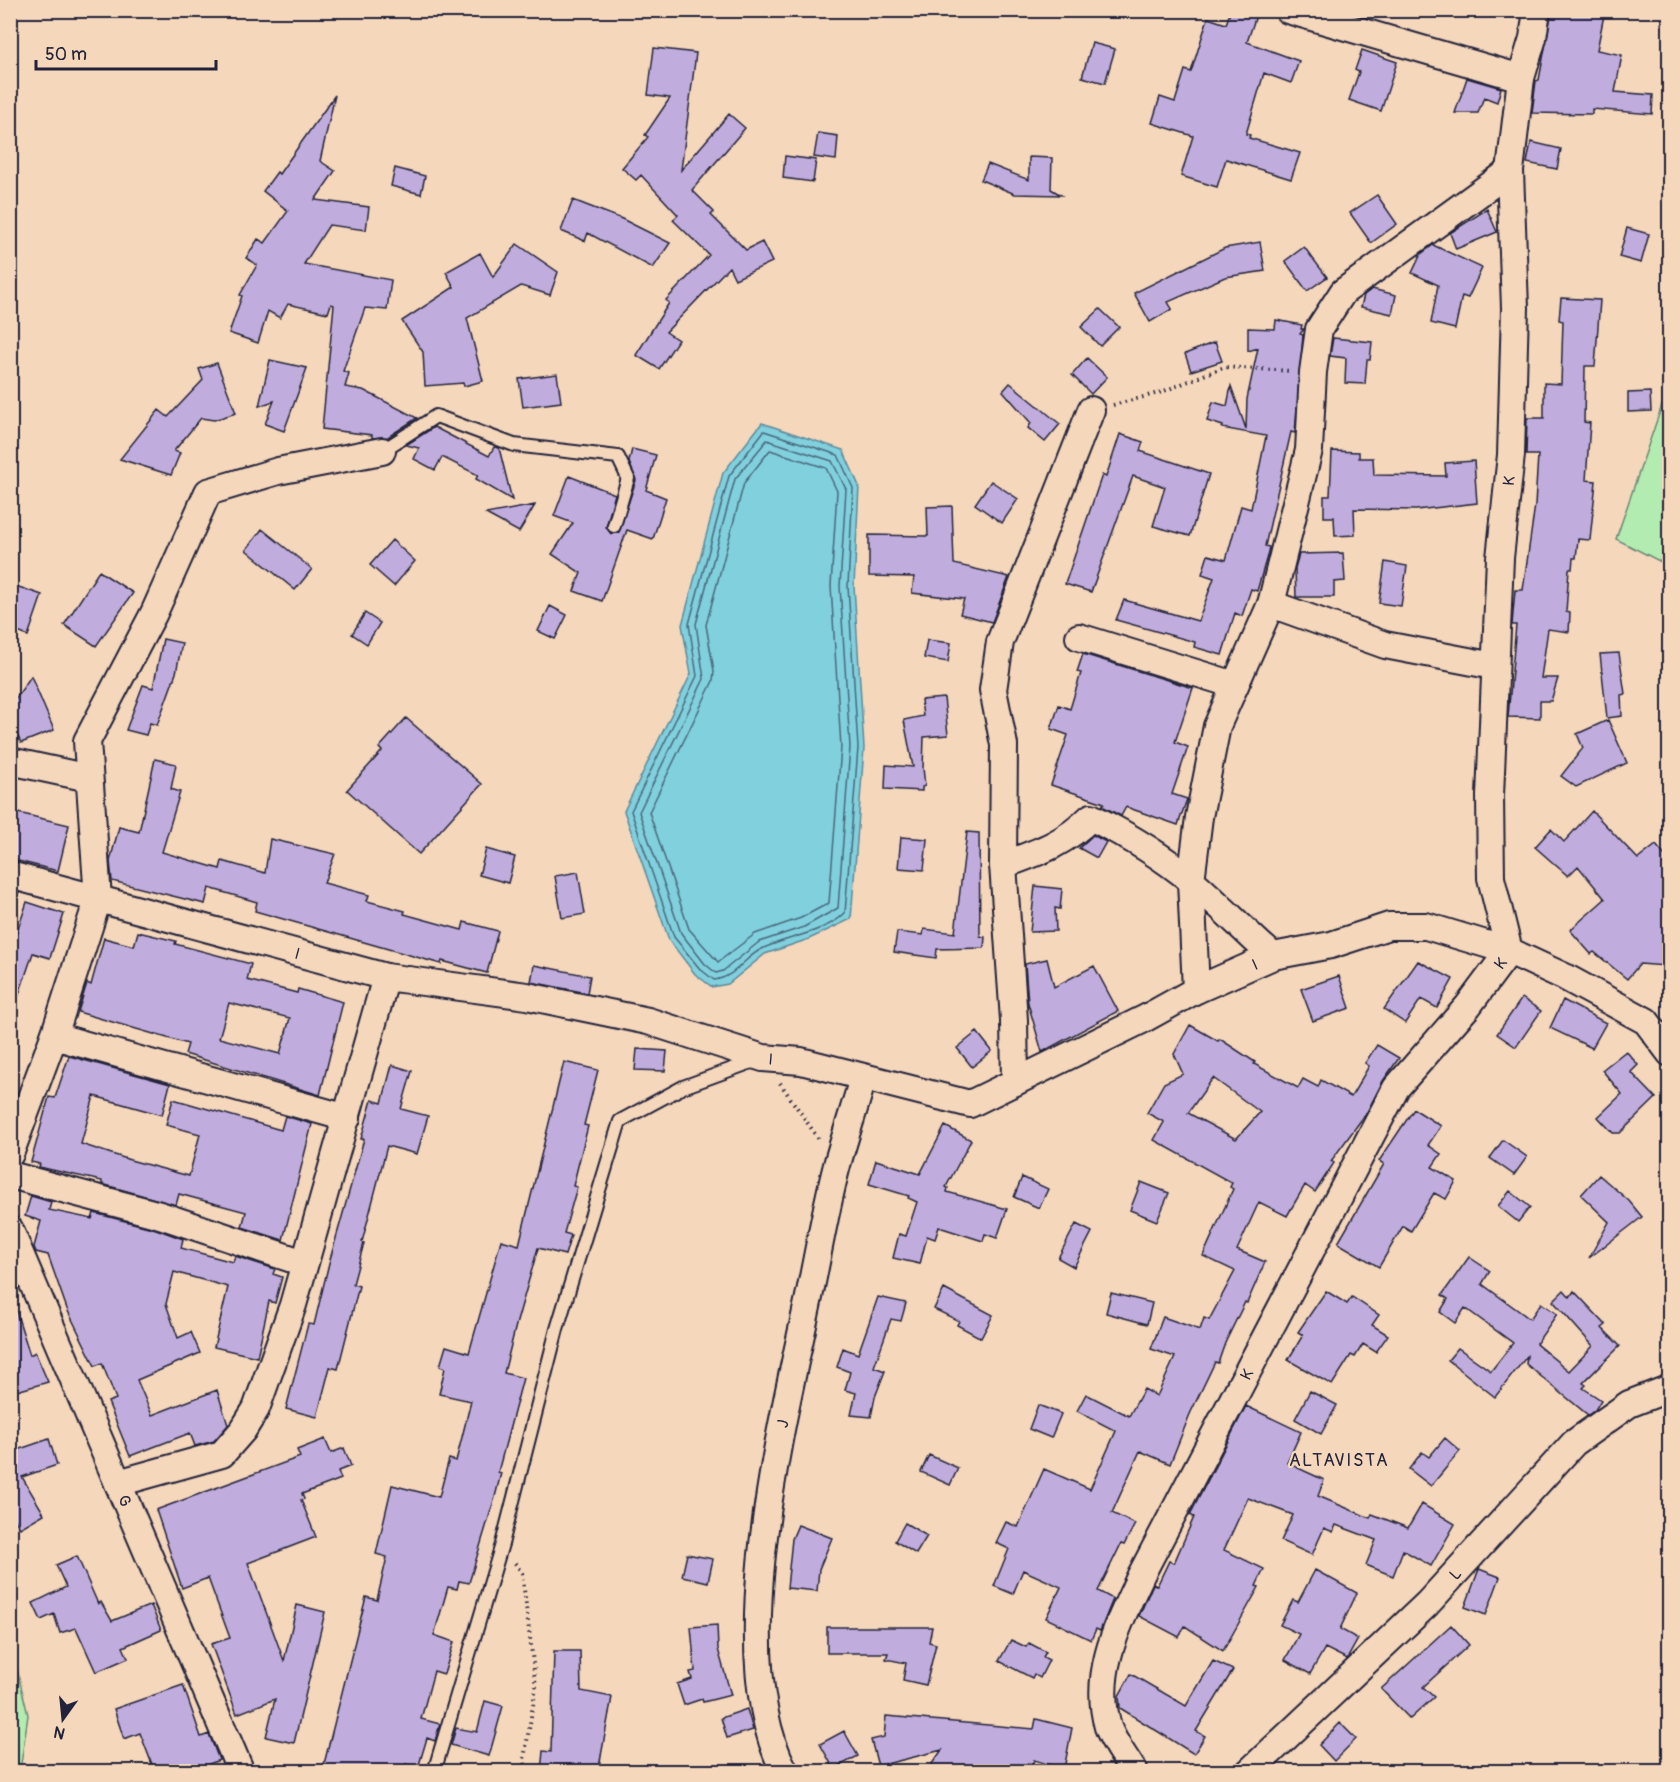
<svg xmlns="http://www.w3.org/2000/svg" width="1680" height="1782" viewBox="0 0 1680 1782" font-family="Pangolin,sans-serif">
	<rect width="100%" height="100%" fill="#f5d7bb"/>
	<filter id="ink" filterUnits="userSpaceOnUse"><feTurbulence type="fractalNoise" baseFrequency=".0167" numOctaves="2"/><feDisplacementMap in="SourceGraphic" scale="12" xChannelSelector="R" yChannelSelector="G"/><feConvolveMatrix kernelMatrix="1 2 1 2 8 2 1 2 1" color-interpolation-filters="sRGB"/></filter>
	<g filter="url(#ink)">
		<path fill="#b3ecb0" stroke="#6a8776" stroke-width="1.5" d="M1669,385V566L1616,539Z
			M11,1645L28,1715L20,1771H11Z"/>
		<path fill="#81d0dd" stroke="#5b8a9c" stroke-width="1.5" d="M762,423L843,450L859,486L854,586L864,748L851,919L809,939L765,954L728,984L712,987L695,974L669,940L624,811L691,674L682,625L723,473Z"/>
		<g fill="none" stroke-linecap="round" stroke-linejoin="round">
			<path stroke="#48687c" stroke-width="1.5" d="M764,431L838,455L853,488L848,586L858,748L845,913C827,932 787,937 764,948C744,956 736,978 714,980L700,969L674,937L631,811L697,676L689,624L729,476Z
				M767,440L832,461L846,489L840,586L850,747L838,908L804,927L759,942L723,971L716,973L705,964L681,933L639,812L704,679L696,624L735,479Z
				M770,450L826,468L837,491L831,586L841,747L829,903L801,918L755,934L718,962L689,929L649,812L713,681L714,671L706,625L744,483Z"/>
		</g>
		<path fill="#c1addd" stroke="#22223b" stroke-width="1.5" fill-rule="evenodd" d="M1231,10H1258L1247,42L1299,61L1291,83L1264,73L1246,134L1250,135L1249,138L1300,153L1291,179L1226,159L1217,187L1181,176L1193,136L1152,123L1160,97L1175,102L1185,70L1191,72L1208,18L1226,24Z
			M1552,10H1605L1597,50L1622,55L1615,92L1653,95L1652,114L1592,109V114L1532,113L1536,81L1539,80Z
			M1092,43L1115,49L1105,83L1082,77Z
			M654,48L696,53L681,170L729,114L745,128L692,190L714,212L711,215L746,250L762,242L772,262L735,279L729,267L666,332L678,340L659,369L636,355L669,303L666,300L709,255L673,220L678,215L641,175L636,180L622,168L648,137L645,135L670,98L648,95Z
			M1362,50L1397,62L1381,111L1349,100L1359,72L1355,70Z
			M1467,78L1501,88L1497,102L1484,97L1478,113H1455Z
			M335,95L320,161L335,171L315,200L369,207L366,230L329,225L304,264L391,280L387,310L365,308L343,371L349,373L345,387L363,390L417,418L388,437L372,438V435L322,429L334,305L331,304L328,313L288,304L280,318L268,311L258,343L229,333L242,296L240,295L257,265L246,258L258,239L265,243L288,211L263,191L277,172L279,174Z
			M818,133L838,136L836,160L814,157Z
			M1531,142L1561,149L1557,169L1527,163Z
			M785,156L816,160L813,182L783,178Z
			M1029,157L1052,158L1051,189L1061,195L1015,194L981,180L988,164L1029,180Z
			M395,168L425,176L421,194L391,186Z
			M1377,195L1397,224L1371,243L1350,213Z
			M573,200L622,219L670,243L653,268L588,233L585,241L561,231Z
			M1487,209L1497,232L1456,249L1450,233Z
			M1627,228L1649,234L1641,263L1619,257Z
			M1260,242L1265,271L1225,277L1168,302L1172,309L1150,322L1134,293L1225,248Z
			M517,244L558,272L550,295L521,286L467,318L483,381L464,386L463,383L425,386L423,352L402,321L454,287L446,272L480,253L493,277Z
			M1433,245L1482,268L1468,298L1462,296L1455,329L1431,323L1438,285L1412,273L1421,254Z
			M1304,247L1327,277L1307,291L1285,261Z
			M1372,289L1396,295L1392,314L1361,307L1364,295Z
			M1561,298L1600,300L1595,366H1585L1584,422L1590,423L1586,480L1596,481L1590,540L1578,539L1576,558H1573L1572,569H1569L1566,612L1570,613L1569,632L1548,629L1541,678H1558L1551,701H1540V718L1508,717L1516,625H1512L1515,590H1523L1535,505L1538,455H1526L1527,418H1544V383L1561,384L1563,321L1559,320Z
			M1100,309L1119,327L1100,346L1081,327Z
			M1276,320L1302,325L1301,329H1304L1300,334L1303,335L1295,433L1291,432L1265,546L1269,547L1267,556L1257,591L1251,589L1242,616L1235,613L1222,655L1194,647L1195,642L1116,620L1124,600L1198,621L1214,578L1202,574L1208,555L1226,560L1241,506L1251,509L1266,436L1222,428L1223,426L1207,421L1213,402L1227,406L1231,386L1246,429L1247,399L1258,348L1248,351V328L1275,329Z
			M1333,338L1372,342L1370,360H1367L1365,384L1345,383L1346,358L1330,356Z
			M1215,342L1222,361L1191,371L1185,354Z
			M1087,358L1107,377L1091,394L1072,375Z
			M270,360L307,368L284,431L265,424L274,401L259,406Z
			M217,363L236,413L214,420L201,418L174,451L180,453L171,475L120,459L159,410L168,417L203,380L199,369Z
			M557,374L561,402L523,407L519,379Z
			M1010,383L1060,424L1045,442L1028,428L1031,423L1003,391Z
			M1650,392L1651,411L1628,412V393Z
			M434,427L489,456L494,447L499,448L512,500L476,479L478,475L442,457L435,470L414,459L419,448L406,445Z
			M1120,434L1143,442L1140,451L1209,474L1190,536L1153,526L1165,487L1133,476L1091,592L1065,584L1102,475L1106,477Z
			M632,449L656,455L646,490L666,498L653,539L627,530L602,601L574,591L581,573L552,554L573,523L554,516L569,476L615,494L606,527L611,534L619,532L636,480L629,462Z
			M1332,451L1359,452V458H1373L1374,475L1446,476L1445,463L1474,461L1477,503L1416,510L1354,509L1355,535L1335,536L1334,517H1324V496H1330Z
			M991,481L1018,499L1002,523L975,504Z
			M535,505L519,532L486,514Z
			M952,506L954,564L1009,577L992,622L960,614L964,599L912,593L914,577L869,576V535L928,536L927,507Z
			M262,529L312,569L295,590L246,550Z
			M392,540L415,561L394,586L370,565Z
			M1343,553L1345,581L1334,582V597H1296L1295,568L1299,554Z
			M1385,562L1407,566L1401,606L1379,603Z
			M99,571L133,593L96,646L64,625Z
			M10,584L42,595L28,636L10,629Z
			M550,606L567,615L555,639L538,631Z
			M365,613L380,623L367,644L352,634Z
			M163,639L182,643L176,673L157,725L150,723L146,735L126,730L143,685L153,688Z
			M927,640L951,643L948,662L924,658Z
			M1619,653L1625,694L1621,695L1622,716L1607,718L1600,654Z
			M1083,654L1193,688L1175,742L1188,747L1172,794L1187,799L1178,825L1126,807L1121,816L1102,806L1104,803L1051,785L1068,735L1051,729L1059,705L1070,709L1081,673L1077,672Z
			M31,676L54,730L21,743L10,719V707Z
			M944,698L948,735L924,737L923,768L925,786L922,787V791L885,789L886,765L913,767L904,720L923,716L921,700Z
			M406,718L482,784L419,854L347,790L382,751L379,748Z
			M1608,720L1627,763L1576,787L1561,776L1583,748L1577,734Z
			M155,759L176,764L171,789L180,792L162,852L220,869L222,861L265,873L270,839L335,854L324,883L369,895L367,901L405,911L404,914L462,930L464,922L498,931L487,973L442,961L441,964L255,911L257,902L209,888L205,904L112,881L110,861L119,827L139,832Z
			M10,811L69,825L58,871L10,859Z
			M1592,811L1638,859L1656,845L1670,862V923L1666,966L1640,964L1627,979L1594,952L1591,954L1570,930L1605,899L1578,866L1568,876L1535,847L1551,829L1564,842Z
			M967,832L979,833L980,936L985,937L984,948L937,949L936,958L894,952L897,932L923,935L924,929L955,933Z
			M1093,835L1106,842L1097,858L1079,848Z
			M901,837L927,839L924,870L898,868Z
			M486,849L515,857L508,883L479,875Z
			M578,872L585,914L562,918L555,876Z
			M1035,886L1062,889L1060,909L1055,908L1056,931L1030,932Z
			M27,902L64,914L50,958L33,953L14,1009H10V953Z
			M138,932L176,941L175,944L251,964L247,980L297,993L298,989L343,1002L320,1095L185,1054L188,1044L78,1012L87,983L91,985L104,938L134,946ZM229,1003L290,1018L280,1054L219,1038Z
			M1047,959L1054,987L1094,966L1118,1011L1042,1052L1028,1003L1025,964Z
			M1418,961L1453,979L1437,1008L1421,999L1405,1023L1384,1009Z
			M534,965L590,976L587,993L531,982Z
			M1339,976L1350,1008L1313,1021L1301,989Z
			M1522,998L1541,1011L1516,1047L1497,1034Z
			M1563,1000L1606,1023L1592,1048L1550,1028Z
			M1190,1025L1218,1041L1220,1039L1255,1062L1254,1064L1298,1088L1303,1079L1318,1087L1321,1080L1351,1097L1369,1066L1365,1063L1377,1045L1399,1058L1383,1081L1367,1112L1331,1161L1334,1163L1315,1192L1305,1185L1287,1216L1259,1202L1237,1250L1265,1262L1247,1303L1245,1302L1225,1343L1218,1363L1215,1362L1190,1414L1170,1464L1140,1451L1112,1513L1135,1524L1124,1545L1121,1544L1098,1591L1113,1599L1100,1631L1096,1629L1091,1640L1046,1618L1061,1587L1023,1570L1013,1594L994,1586L1009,1549L996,1543L1006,1522L1018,1527L1044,1469L1090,1489L1116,1431L1077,1411L1086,1394L1129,1416L1144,1389L1157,1396L1175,1357L1151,1349L1163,1317L1200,1330L1204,1318L1209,1320L1235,1271L1203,1256L1233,1189L1230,1187L1232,1183L1154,1140L1164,1122L1147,1113L1164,1083L1183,1074L1174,1054ZM1213,1078L1260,1112L1236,1139L1188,1113Z
			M977,1032L992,1051L972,1067L957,1048Z
			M637,1049L667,1051L665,1071L635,1070Z
			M1626,1051L1638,1065L1631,1072L1656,1098L1620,1133H1613L1598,1117L1622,1094L1602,1070Z
			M69,1056L170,1084L162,1115L94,1096L81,1144L130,1160L189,1176L200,1134L166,1125L173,1099L281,1130L285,1116L312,1124L283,1240L242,1227L246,1212L179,1194L176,1205L102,1184V1181L39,1167L40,1164L31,1162L49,1097L55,1098Z
			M564,1062L598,1070L584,1125L588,1126L573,1186L577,1187L564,1233L571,1235L565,1255L538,1248L516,1325L504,1373L523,1378L498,1472L501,1473L495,1497L469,1583L459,1581L457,1589L448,1587L434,1635L454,1642L444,1674L434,1671L421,1719L440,1724L435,1741L427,1738L418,1768L406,1764L404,1772H322L366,1597L377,1600L387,1557L376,1554L392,1485L439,1497L449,1459L456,1461L471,1401L439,1394L445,1368L440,1366L446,1346L469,1353L501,1240L519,1245Z
			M392,1065L412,1071L401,1109L428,1116L417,1154L387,1146L362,1242L364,1243L353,1284L359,1286L338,1369L330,1367L317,1417L286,1409L308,1324L314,1325L329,1263L364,1139H361L372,1100L382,1103Z
			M1414,1109L1441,1126L1428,1145L1441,1154L1432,1167L1456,1181L1446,1199L1434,1193L1411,1231L1403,1226L1379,1267L1338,1243L1384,1164L1379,1161Z
			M945,1126L971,1140L946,1187L948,1188L947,1192L1007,1209L997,1238L985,1234L983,1241L939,1227L935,1239L927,1236L920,1264L893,1258L899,1234L906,1236L917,1202L908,1198L909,1196L869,1184L876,1160L920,1174Z
			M1503,1140L1527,1157L1514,1175L1490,1158Z
			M1599,1175L1629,1201L1642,1217L1589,1258L1609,1222L1581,1195Z
			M1022,1177L1048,1189L1039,1208L1014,1197Z
			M1141,1182L1169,1193L1157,1221L1130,1210Z
			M1510,1191L1530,1207L1518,1222L1498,1206Z
			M31,1196L51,1202L49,1210L92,1219L94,1213L156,1229L183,1239L181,1248L233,1262L235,1256L275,1269L273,1274L282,1277L275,1303L269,1301L257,1357L214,1347L228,1287L174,1272L166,1304L178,1338L191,1332L200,1353L137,1380L152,1415L217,1390L228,1425L214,1441L195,1446L190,1433L130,1456L108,1402L116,1399L102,1363L95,1366L67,1309L48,1255L36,1252L34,1247L41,1221L25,1216Z
			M1076,1224L1092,1232L1074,1267L1058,1258Z
			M1469,1257L1490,1271L1482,1284L1530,1319L1541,1303L1557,1314L1536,1344L1569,1371L1593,1346L1553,1301L1564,1290L1570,1297L1574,1291L1606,1325L1602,1328L1620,1346L1583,1383L1586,1385L1583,1388L1601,1400L1595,1410L1588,1415L1526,1364L1527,1356L1495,1397L1448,1360L1458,1348L1491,1371L1513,1343L1465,1308L1455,1323L1440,1312L1448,1299L1442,1295Z
			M944,1289L993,1315L981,1338L957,1325L959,1321L934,1309Z
			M1326,1291L1347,1304L1352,1297L1379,1315L1372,1325L1388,1335L1376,1352L1363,1344L1355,1357L1351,1355L1332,1385L1288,1360L1303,1335L1298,1332Z
			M1111,1293L1152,1303L1147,1324L1106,1313Z
			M878,1297L906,1303L901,1321L891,1319L874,1367L885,1371L875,1397L871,1417L851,1415L856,1393L845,1390L850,1372L837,1367L843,1348L858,1354Z
			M10,1308H15L30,1355L35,1352L48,1382L10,1393Z
			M1310,1391L1337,1405L1321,1434L1295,1419Z
			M1038,1405L1061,1414L1051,1438L1029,1429Z
			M1246,1406L1301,1432L1287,1463L1324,1480L1318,1496L1370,1518L1372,1514L1408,1528L1422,1504L1455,1524L1431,1566L1403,1550L1393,1576L1366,1565L1376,1540L1336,1525L1333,1532L1324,1528L1312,1555L1281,1541L1293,1515L1248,1498L1224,1550L1264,1569L1256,1586L1259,1587L1223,1651L1185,1626L1179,1637L1139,1616L1153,1584L1157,1586L1169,1561L1174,1563L1194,1517L1190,1515Z
			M1445,1438L1460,1451L1431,1486L1409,1469L1422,1452L1429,1457Z
			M49,1439L57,1465L22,1477L44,1514L20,1528L10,1512V1458L19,1456L17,1450Z
			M325,1439L331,1453L344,1448L351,1466L338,1471L341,1479L302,1494L304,1499L301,1500L316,1537L248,1563L284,1661L297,1605L325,1612L294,1743L266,1737L275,1699L237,1714L211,1644L230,1638L208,1578L182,1588L156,1510L300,1457L297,1450Z
			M929,1455L958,1468L950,1485L921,1472Z
			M905,1523L927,1536L916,1554L895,1541Z
			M798,1525L832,1538L819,1569L817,1591L787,1588L792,1539Z
			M687,1554L713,1559L708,1582L682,1576Z
			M77,1556L98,1604L101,1602L112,1621L151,1605L161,1630L123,1647L128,1658L96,1672L76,1628L60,1633L54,1614L41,1620L33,1603L66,1587L56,1565Z
			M1479,1569L1500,1577L1486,1615L1465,1607Z
			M1315,1570L1357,1593L1340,1629L1358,1639L1347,1659L1325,1648L1310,1674L1285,1660L1299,1634L1280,1625L1293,1600L1298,1602Z
			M717,1625L718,1649L731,1695L703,1702L702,1699L684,1705L677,1684L692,1679L690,1672L695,1671L691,1627Z
			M1451,1625L1469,1645L1423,1687L1434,1697L1410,1719L1381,1689Z
			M827,1627H932L929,1642L936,1644L926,1685L903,1680L906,1663L886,1659L888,1653H827Z
			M1011,1640L1026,1647L1029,1643L1046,1652L1043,1657L1049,1660L1040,1678L1034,1674L1032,1678L999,1661Z
			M554,1651H580L581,1691L612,1697L598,1772H541L543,1751L551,1752Z
			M1213,1661L1233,1670L1196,1731L1205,1736L1194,1754L1120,1708L1119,1696L1131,1674L1186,1706Z
			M183,1685L201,1737L209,1734L219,1760L190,1772H155L140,1733L124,1739L114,1709Z
			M485,1701L503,1706L489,1756L451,1745L456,1728L477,1732Z
			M747,1709L753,1730L727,1738L721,1718Z
			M886,1716L1034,1729L1036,1719L1072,1728L1064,1769L1034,1760L1030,1772H926L942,1750L878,1766L871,1740L884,1737Z
			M1340,1723L1356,1739L1334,1761L1319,1745Z
			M844,1731L858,1756L834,1769L820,1744Z"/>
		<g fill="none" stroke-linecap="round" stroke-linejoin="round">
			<defs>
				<path id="lane" d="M382,451L436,416L514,445L618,457L628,478L614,526
					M434,1772L502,1544L557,1329L620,1121L683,1087L757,1060"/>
				<g id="street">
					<path d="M1288,10L1521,78"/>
					<path d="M1271,604L1385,645L1494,666"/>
					<path d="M1079,637L1235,685"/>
					<path d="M10,761L89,778"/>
					<path d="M1003,865C1039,852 1064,844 1091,817C1125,834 1162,856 1192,881C1220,905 1245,932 1273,956"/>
					<path id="s1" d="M10,875L386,977L527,996L648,1021L763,1058L801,1061L970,1104L1144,1019L1196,990L1273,956L1331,945L1389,926H1426L1509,951L1565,977L1646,1021L1670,1053"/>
					<path d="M1196,990L1191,881L1199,817L1217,726L1271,604L1309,450L1313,372L1319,329L1343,292L1510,171"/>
					<path d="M54,1036L347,1118"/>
					<path d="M1015,1082L1014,1020L1003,865L1004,745L993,690L1000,642L1091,410"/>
					<path d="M10,1154L54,1036L98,899L87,741L154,613L208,492L278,471L382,451"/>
					<path d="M10,1175L160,1215L304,1263"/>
					<path id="s2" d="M10,1230L241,1772"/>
					<path d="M118,1483L222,1454L243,1430L256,1409L293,1305L386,977"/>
					<path id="s3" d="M785,1772C725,1660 779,1436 805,1316C816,1266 824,1215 837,1165C845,1136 855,1107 863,1078"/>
					<path id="s4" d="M1134,1772C1126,1758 1113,1742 1108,1727C1092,1672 1119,1623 1141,1575L1396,1088L1468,1006L1509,951L1491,878L1490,796L1500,558L1511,455L1515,308L1510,171L1521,78L1533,38L1537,10"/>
					<path id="s5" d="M1249,1772L1427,1604L1574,1443L1629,1404L1670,1388"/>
				</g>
			</defs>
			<use href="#lane" stroke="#22223b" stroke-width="16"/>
			<use href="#street" stroke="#22223b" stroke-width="30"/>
			<path stroke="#22223b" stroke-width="4" stroke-dasharray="1.5 4.5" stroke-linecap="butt" d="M1113,405L1159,393L1224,367L1291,371
				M780,1083L820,1141
				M515,1563L522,1573L536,1687L524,1759L526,1772"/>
			<use href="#lane" stroke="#f5d7bb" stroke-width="12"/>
			<use href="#street" stroke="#f5d7bb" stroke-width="26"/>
		</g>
	</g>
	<g text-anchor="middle" stroke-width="4.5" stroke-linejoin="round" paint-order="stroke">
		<g font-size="16" fill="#22223b" stroke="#f5d7bb">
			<text dy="6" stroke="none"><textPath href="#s4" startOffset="1412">K</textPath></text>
			<text dy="6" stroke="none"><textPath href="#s1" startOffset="298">I</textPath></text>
			<text dy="6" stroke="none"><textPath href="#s4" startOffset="924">K</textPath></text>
			<text dy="6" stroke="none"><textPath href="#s1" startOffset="1306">I</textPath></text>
			<text dy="6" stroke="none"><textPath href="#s1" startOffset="784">I</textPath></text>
			<text dy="6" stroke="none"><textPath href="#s4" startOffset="438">K</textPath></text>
			<text dy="6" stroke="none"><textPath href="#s3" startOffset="354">J</textPath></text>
			<text dy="6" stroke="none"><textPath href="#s2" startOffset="294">G</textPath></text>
			<text dy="6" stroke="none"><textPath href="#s5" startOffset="286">L</textPath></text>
		</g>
		<g font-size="18" letter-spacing="1.5" fill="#22223b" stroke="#f5d7bb">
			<text x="1339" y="1466">ALTAVISTA</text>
		</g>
	</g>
	<rect width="1680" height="1782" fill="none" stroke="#f5d7bb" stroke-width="36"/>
	<rect x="18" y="18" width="1644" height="1746" fill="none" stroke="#22223b" stroke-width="2" filter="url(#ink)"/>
	<g transform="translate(63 1719) rotate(195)" stroke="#f5d7bb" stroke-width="4.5" paint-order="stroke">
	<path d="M0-4.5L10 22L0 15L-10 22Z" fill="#22223b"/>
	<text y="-9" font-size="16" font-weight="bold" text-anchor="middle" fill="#22223b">N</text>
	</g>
	<path d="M36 60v9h180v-9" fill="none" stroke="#22223b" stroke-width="3"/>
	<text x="45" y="60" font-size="18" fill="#22223b" stroke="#f5d7bb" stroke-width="4.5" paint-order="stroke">50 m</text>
</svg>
